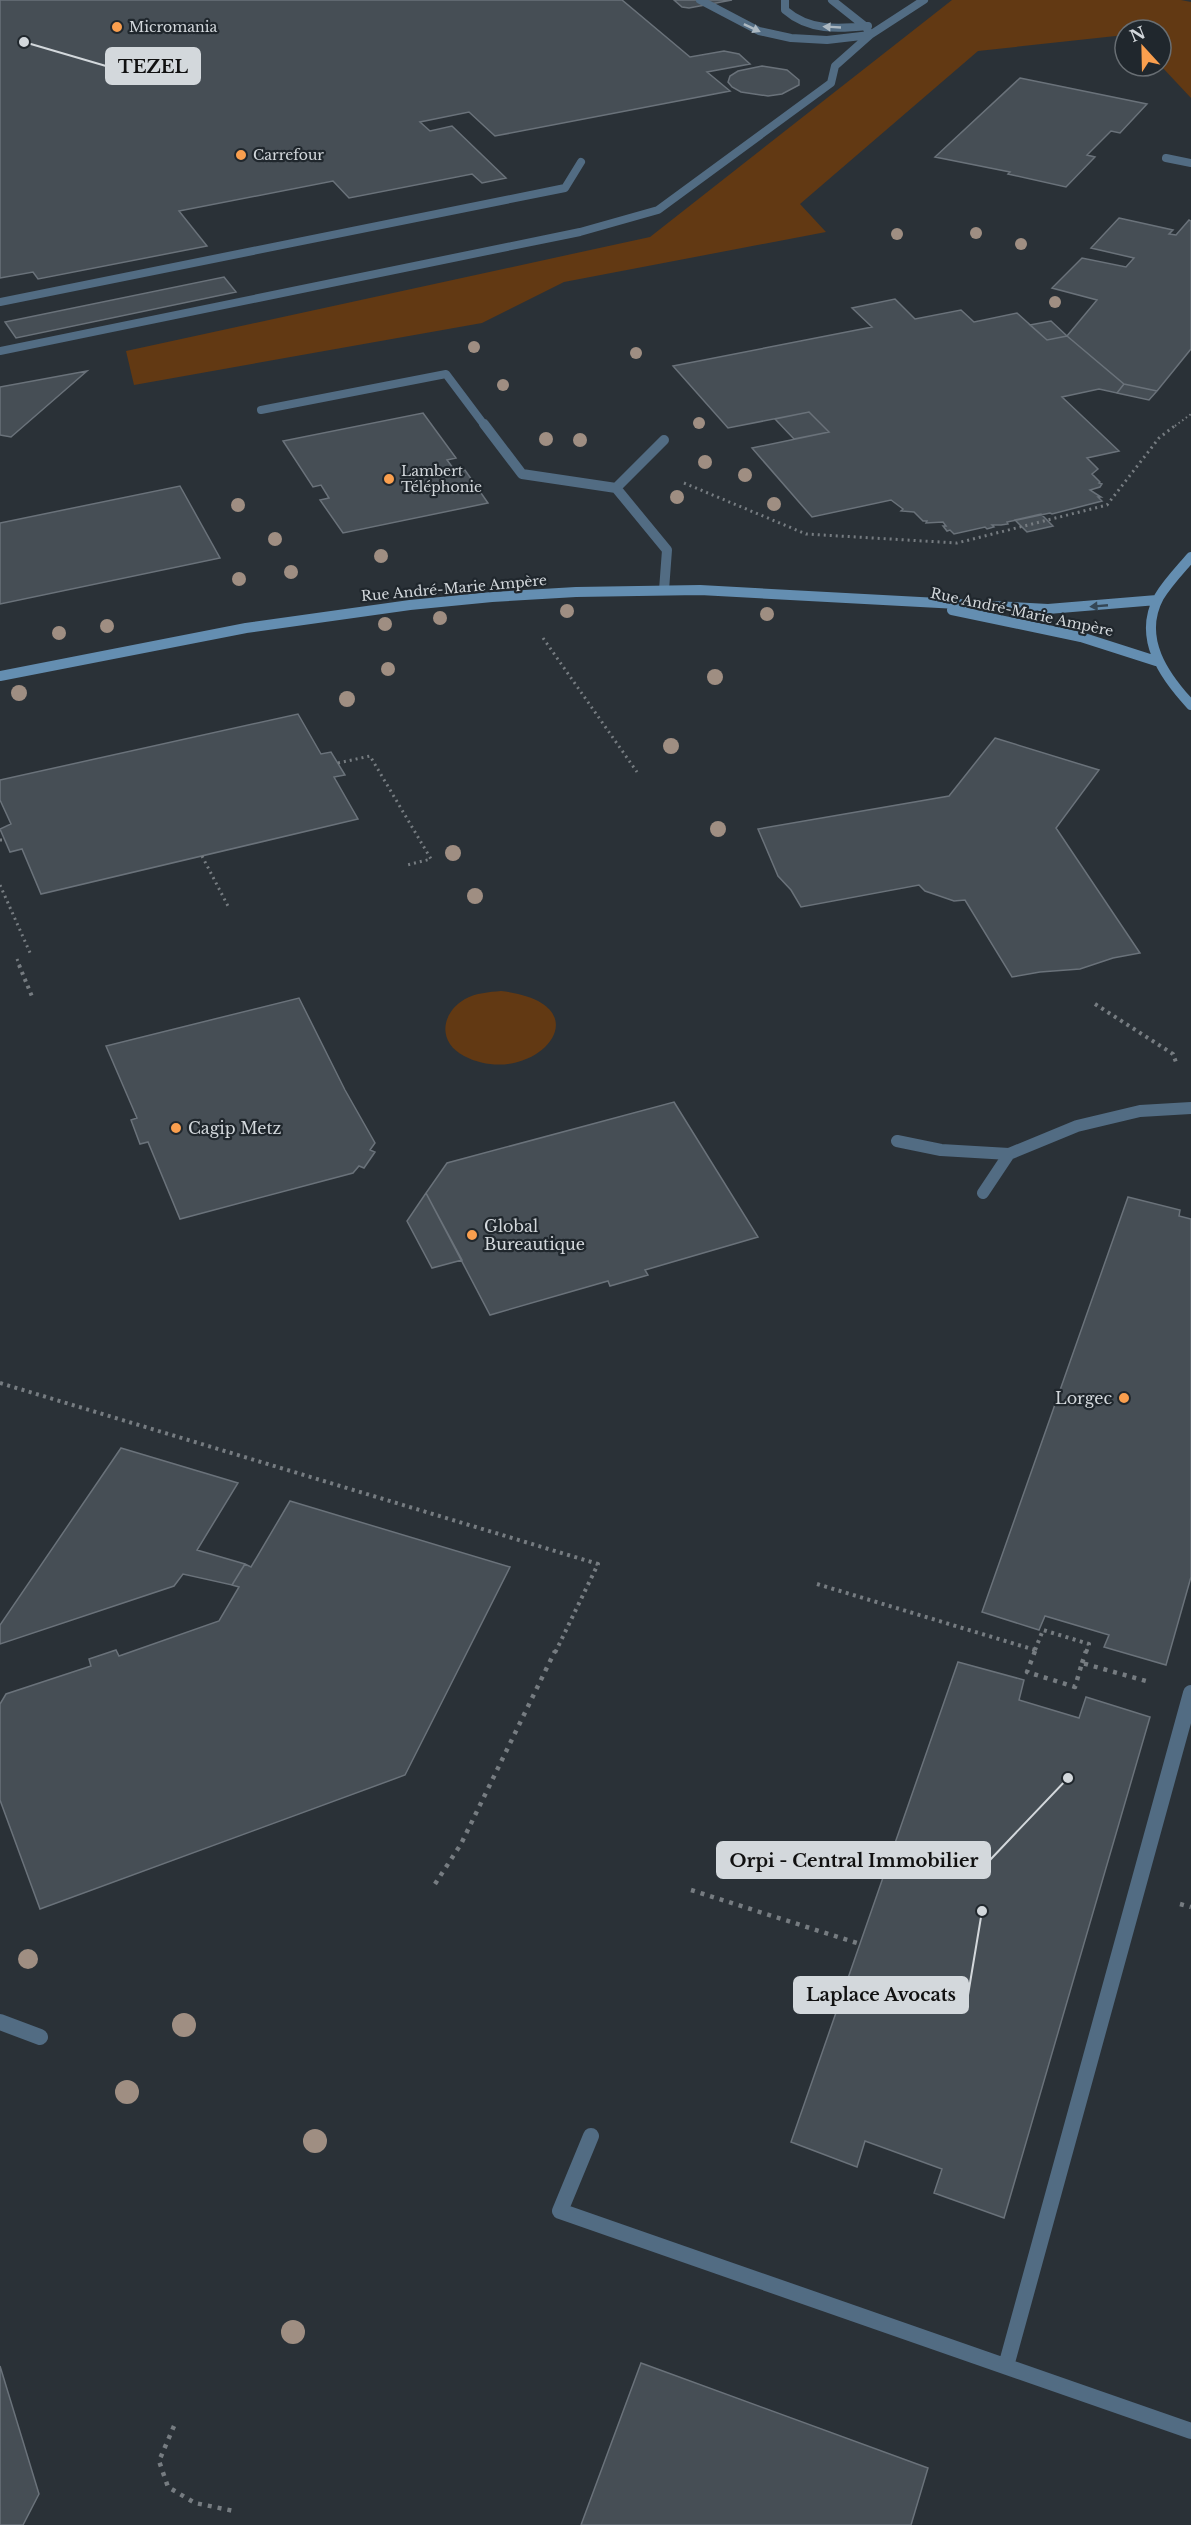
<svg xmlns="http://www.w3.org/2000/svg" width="1191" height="2525" viewBox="0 0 1191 2525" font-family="'Libre Baskerville',serif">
	<rect width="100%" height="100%" fill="#2a3137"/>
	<path fill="#623913" d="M952,0H1181L1191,2V98L1161,66V30H1125V35L978,51L800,204L826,232L564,282L482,323L134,385L126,351L650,237Z
		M501,991C611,1004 533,1092 464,1056C437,1042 441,1013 465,999C476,993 489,992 501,991Z"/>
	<path fill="#464e55" stroke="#6a727a" stroke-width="1.5" d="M0,0H622L690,57L724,51L739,54L750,64L707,72L730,91L495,136L469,112L420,122L430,131L452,126L506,178L482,183L472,174L349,198L333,181L179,211L207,246L38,279L33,272L0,278Z
		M674,0H732L689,8L682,7Z
		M762,66L787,70L799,80V85L782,94L768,96L741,92L732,87L728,82L730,76L738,71Z
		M1020,78L1147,104L1120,133L1111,131L1087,155L1095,157L1066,187L1008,174L1010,172L935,157Z
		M1119,218L1173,230L1169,234L1176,235L1189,220L1191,221V349L1157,391L1124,384L1067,336L1097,300L1052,288L1082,258L1126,267L1134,258L1091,248Z
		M224,277L236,292L16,338L5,322Z
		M895,299L915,319L961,310L974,322L1017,313L1047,340L1067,336L1124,384L1117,393L1099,389L1062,397L1119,451L1087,458L1098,469L1092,474L1100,482L1099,483L1102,484L1100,487L1090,490L1101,497H1098L1102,501L1052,514L1050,513L1007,522L1008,524L1001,525H992L994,527L987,529L985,527L954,534L950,530L947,531L943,526H946L943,522L926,523L927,521H923L914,512L901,511L903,509L891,500L812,517L752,448L829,432L809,412L728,428L673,366L872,327L852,308Z
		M1051,321L1067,336L1047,340L1030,325Z
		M87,371L11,437L0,435V387Z
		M1124,384L1157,391L1149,400L1117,393Z
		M809,412L829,432L794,439L775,419Z
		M423,413L456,458L447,460L456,472L465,470L488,503L343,533L320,500L329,498L321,485L313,487L283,441Z
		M180,486L220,558L0,604V523Z
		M1041,514L1053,526L1027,532L1015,520Z
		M298,714L321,754L331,752L345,775L334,777L358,819L41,894L22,849L10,852L0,829L11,824L0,800V780Z
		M995,738L1099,770L1056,828L1140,953L1113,958L1080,969L1040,972L1012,977L965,900L954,901L925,891L919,885L801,907L791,890L778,876L758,829L949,796Z
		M299,998L345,1090L375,1143L370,1150L375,1152L364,1168L359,1166L353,1173L180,1219L148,1142L140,1144L131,1120L137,1118L106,1046Z
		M674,1102L758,1237L645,1270L648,1275L610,1286L608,1281L490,1315L426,1193L447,1163Z
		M426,1193L462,1260L432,1268L407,1221Z
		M1128,1197L1180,1210L1179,1216L1191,1219V1577L1166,1665L1104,1647L1109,1635L1045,1616L1039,1630L982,1612Z
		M121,1448L238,1483L197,1550L245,1564L232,1585L183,1574L174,1586L0,1644V1625Z
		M290,1501L510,1567L405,1775L40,1909L0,1800V1704L6,1694L91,1666L89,1659L116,1650L119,1656L219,1621L239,1587L232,1585L245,1564L251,1567Z
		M958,1662L1024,1680L1019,1700L1079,1718L1086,1697L1150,1717L1004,2218L934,2193L942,2169L865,2141L857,2167L791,2142Z
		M641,2363L928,2468L911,2525H581Z
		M0,2366L39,2494L23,2525H0Z"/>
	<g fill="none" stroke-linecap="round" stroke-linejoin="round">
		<path stroke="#767c81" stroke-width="2" stroke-dasharray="1.5 3" stroke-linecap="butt" d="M1175,426L1191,414"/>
		<path stroke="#767c81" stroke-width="3" stroke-dasharray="2 4" stroke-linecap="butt" d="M684,483L806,534L957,543L1107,505L1159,438L1177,424
			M543,638L637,772
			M338,763L370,756L431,859L407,865
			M0,840H5
			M202,856L229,908
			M0,885L31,955
			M17,959L20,966"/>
		<path stroke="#767c81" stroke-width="4" stroke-dasharray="3 4.5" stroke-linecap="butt" d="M19,965L33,999
			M1095,1004L1173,1054L1177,1065
			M0,1383L598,1564L555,1653
			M817,1584L1035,1650L1034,1653
			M1035,1650L1043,1630L1089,1644L1086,1653"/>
		<path stroke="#767c81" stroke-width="4.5" stroke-dasharray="4 6" stroke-linecap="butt" d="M1035,1651L1027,1672L1075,1687L1082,1663L1146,1681
			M1082,1663L1086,1651
			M435,1884L461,1844L555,1651
			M691,1890L860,1944
			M1180,1904L1191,1907
			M174,2426L159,2461L168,2487L195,2503L234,2511"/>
		<path stroke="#526c83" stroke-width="8" d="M700,0L759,31L791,38L827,40L870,35L924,0
			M785,0V10C809,31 838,29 868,26
			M1166,158L1191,163
			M0,302L565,188L581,162
			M0,351L580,232L658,210L831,83L835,66L870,35L866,27L832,0
			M261,410L446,374L485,426"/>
		<path stroke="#526c83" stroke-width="10" d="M484,424L522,474L616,488L667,550L664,590
			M616,488L664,440"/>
		<path stroke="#526c83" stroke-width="12" d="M897,1141L941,1150L1009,1154L1077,1126L1140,1111L1191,1108
			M983,1193L1009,1154"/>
		<path stroke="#526c83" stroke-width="16" d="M0,2022L40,2037
			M591,2136L560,2211L1191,2431
			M1006,2366L1191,1693"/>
		<path stroke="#648eb1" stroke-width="10" d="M1191,557C1180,570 1168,582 1159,597C1137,638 1164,676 1191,705
			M952,610L1081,637L1156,661
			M0,676L246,628L410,605L492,597L576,592L700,590L1048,609L1157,600"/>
	</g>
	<g fill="#9f8e82">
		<circle cx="976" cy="233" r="6"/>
		<circle cx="897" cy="234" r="6"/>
		<circle cx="1021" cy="244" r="6"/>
		<circle cx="1055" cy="302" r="6"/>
		<circle cx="474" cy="347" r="6"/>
		<circle cx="636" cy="353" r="6"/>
		<circle cx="503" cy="385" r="6"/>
		<circle cx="699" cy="423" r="6"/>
		<circle cx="546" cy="439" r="7"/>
		<circle cx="580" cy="440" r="7"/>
		<circle cx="705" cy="462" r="7"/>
		<circle cx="745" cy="475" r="7"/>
		<circle cx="677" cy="497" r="7"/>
		<circle cx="774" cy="504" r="7"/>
		<circle cx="238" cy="505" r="7"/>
		<circle cx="275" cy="539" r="7"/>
		<circle cx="381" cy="556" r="7"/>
		<circle cx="291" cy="572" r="7"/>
		<circle cx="239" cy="579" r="7"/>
		<circle cx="567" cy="611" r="7"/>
		<circle cx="767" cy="614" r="7"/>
		<circle cx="440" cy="618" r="7"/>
		<circle cx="385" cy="624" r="7"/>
		<circle cx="107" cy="626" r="7"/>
		<circle cx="59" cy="633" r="7"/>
		<circle cx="388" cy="669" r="7"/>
		<circle cx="715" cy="677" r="8"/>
		<circle cx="19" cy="693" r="8"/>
		<circle cx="347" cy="699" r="8"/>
		<circle cx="671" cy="746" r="8"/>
		<circle cx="718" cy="829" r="8"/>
		<circle cx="453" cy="853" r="8"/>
		<circle cx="475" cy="896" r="8"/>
		<circle cx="28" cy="1959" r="10"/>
		<circle cx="184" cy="2025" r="12"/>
		<circle cx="127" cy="2092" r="12"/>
		<circle cx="315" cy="2141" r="12"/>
		<circle cx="293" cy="2332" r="12"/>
	</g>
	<defs><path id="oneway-solid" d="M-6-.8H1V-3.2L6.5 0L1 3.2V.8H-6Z" transform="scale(1.5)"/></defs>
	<g fill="#acb8c1">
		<use href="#oneway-solid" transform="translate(832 27) rotate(-177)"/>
		<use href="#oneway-solid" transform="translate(752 28) rotate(25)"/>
	</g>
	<use fill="#344655" href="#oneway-solid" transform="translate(1099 606) rotate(175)"/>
	<g fill="#fa9f4e" stroke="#20272d" stroke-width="2">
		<circle cx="117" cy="27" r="6"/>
		<circle cx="241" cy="155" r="6"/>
		<circle cx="389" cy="479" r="6"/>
		<circle cx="176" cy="1128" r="6"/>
		<circle cx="472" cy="1235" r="6"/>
		<circle cx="1124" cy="1398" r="6"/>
	</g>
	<g text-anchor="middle" stroke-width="4.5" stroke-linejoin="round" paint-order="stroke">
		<g font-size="14" fill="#d3d8dc" stroke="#20272d" text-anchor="start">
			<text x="129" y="32">Micromania</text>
			<text x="253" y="160">Carrefour</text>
			<text x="401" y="476">Lambert<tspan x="401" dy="16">Téléphonie</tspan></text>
		</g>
		<g font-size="14" fill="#d3d8dc" stroke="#20272d">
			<text transform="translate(454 588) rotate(-5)" y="5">Rue André-Marie Ampère</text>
			<text transform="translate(1022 612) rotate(12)" y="5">Rue André-Marie Ampère</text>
		</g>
		<g font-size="16" fill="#d3d8dc" stroke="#20272d" text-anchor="start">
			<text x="188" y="1134">Cagip Metz</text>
			<text x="484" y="1232">Global<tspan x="484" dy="18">Bureautique</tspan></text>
			<text x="1112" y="1404" text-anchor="end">Lorgec</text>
		</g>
	</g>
	<path fill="none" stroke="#d3d8dc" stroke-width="2" d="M24 42L106 66M1068 1778L990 1860M982 1911L968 1995"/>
	<g fill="#d3d8dc" stroke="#20272d" stroke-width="2">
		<circle cx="24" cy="42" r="6"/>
		<circle cx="1068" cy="1778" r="6"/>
		<circle cx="982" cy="1911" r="6"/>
	</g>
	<g fill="#d3d8dc" stroke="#d3d8dc" stroke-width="2">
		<rect x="106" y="48" width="94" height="36" rx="6"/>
		<rect x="717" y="1842" width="273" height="36" rx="6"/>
		<rect x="794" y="1977" width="174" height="36" rx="6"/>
	</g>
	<g font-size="18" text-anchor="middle" font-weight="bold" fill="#111">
		<text x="153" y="73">TEZEL</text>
		<text x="854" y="1867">Orpi - Central Immobilier</text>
		<text x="881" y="2001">Laplace Avocats</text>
	</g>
	<g transform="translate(1143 48) rotate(338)"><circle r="28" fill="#20272d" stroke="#686e73" stroke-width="1.5"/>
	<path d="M0-4.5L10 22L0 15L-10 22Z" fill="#fa9f4e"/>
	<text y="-9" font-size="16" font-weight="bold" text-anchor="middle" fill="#d3d8dc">N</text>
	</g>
</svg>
